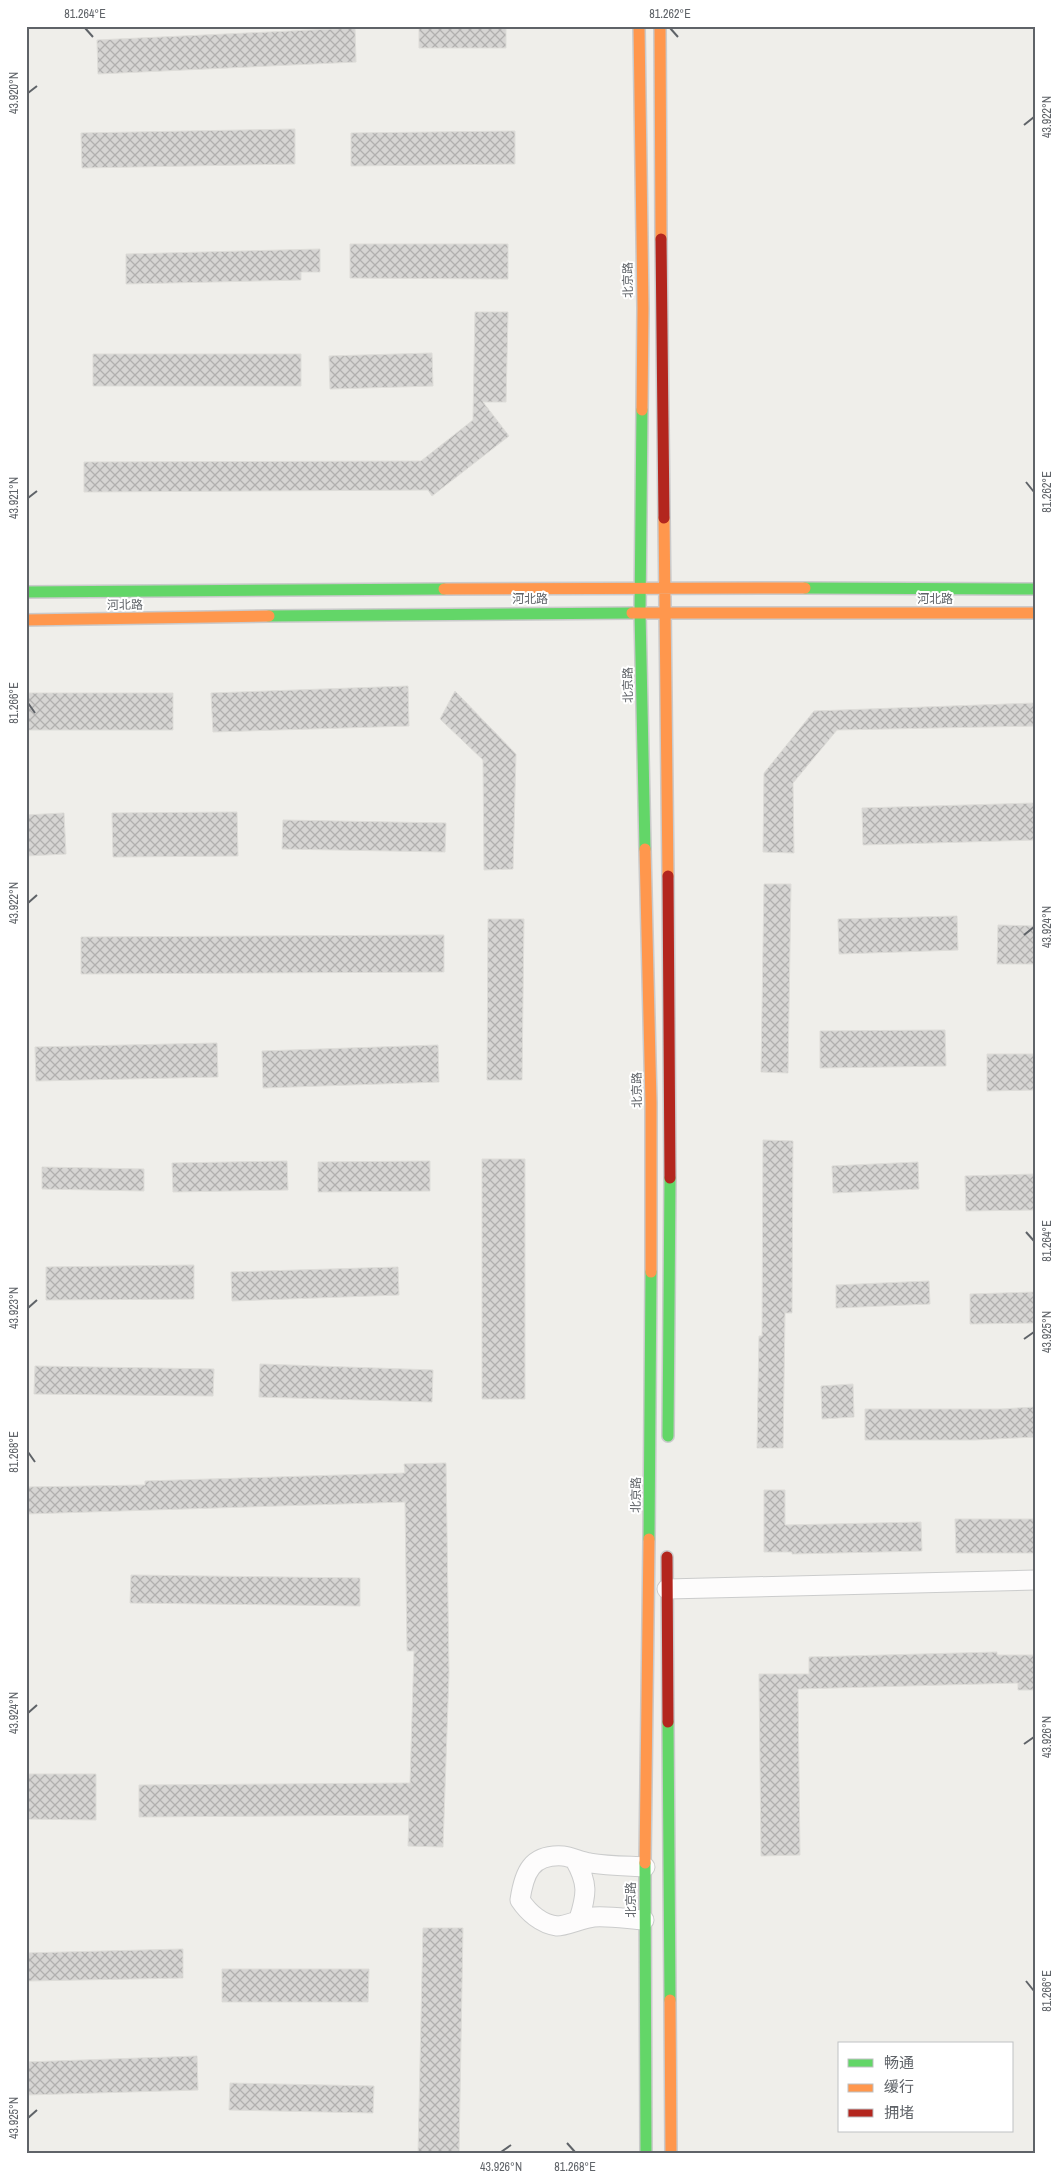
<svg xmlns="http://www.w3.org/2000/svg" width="1061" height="2180" viewBox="0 0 1061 2180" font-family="'Archivo Narrow','Noto Sans SC',sans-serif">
	<defs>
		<pattern id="building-cross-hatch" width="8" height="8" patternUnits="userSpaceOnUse" patternTransform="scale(1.25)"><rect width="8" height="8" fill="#d6d5d3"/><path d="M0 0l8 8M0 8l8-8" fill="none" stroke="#b1b0af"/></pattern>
	</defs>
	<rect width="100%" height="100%" fill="#efeeea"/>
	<path fill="url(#building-cross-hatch)" stroke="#deddd9" d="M419,26H506V48H419Z
		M355,28L356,62L98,74L97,40Z
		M295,129V164L82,168L81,133Z
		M515,131V164L351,166V133Z
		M350,244H508V279L350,278Z
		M320,249V272H301V280L126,284V254Z
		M475,312H508L506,402H483L509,436L432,496L428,490L84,492V462L421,461L473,420Z
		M432,353L433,386L330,389L329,356Z
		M93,354H301V386H93Z
		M408,686L409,726L213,732L211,693Z
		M455,691L516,754L513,869L484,870L483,760L440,719Z
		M26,693H173V730H26Z
		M1035,703V726L837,730L793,783L794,853L763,852L764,773L814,711Z
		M1035,803V840L863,845L862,808Z
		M237,812L238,856L113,857L112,813Z
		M64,813L66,854L26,856V815Z
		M283,820L446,823L445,852L282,849Z
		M764,884H791L788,1073L761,1072Z
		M957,916L958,950L839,954L838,919Z
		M488,919H524L522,1080H487Z
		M998,925L1035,926V964H997Z
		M444,935V972L81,974V937Z
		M945,1030L946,1066L820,1068V1031Z
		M217,1043L218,1077L36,1081L35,1047Z
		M438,1045L439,1082L263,1088L262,1051Z
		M987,1054H1035V1090L987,1091Z
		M763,1140L793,1141L792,1313H785L783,1448H757L759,1336H762Z
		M482,1159H525V1399H482Z
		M287,1161L288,1190L173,1192L172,1163Z
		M430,1161V1191L318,1192V1162Z
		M918,1162L919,1189L833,1193L832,1166Z
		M42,1167L144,1169V1191L42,1189Z
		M1035,1174V1210L966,1211L965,1176Z
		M194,1265V1299L46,1300V1267Z
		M398,1267L399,1295L232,1301L231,1272Z
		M929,1281L930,1304L836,1308V1285Z
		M1035,1292V1323L970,1324V1294Z
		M260,1364L433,1370L432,1402L259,1397Z
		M35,1366L214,1369L213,1396L34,1394Z
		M853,1384L854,1417L822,1419L821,1386Z
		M1035,1407V1437L975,1440H865V1409H1001Z
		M446,1463L449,1673L443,1847L408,1846L409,1815L139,1817V1785L410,1783L414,1651H407L405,1502L26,1514V1487L145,1485V1481L405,1473L404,1464Z
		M764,1490H785V1525L921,1522L922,1551L792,1554V1552H764Z
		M955,1519H1035V1553H956Z
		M131,1575L360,1578V1606L130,1603Z
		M997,1652V1655H1035V1690H1018V1683L798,1689L800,1855L761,1856L759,1674H809V1657Z
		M26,1774H96V1820L26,1819Z
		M423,1928H463L459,2154H418Z
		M183,1949V1978L26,1981V1953Z
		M222,1969H369L368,2002H222Z
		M197,2056L198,2090L26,2095V2062Z
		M230,2083L374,2086L373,2113L229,2110Z"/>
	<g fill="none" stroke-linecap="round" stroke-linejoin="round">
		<defs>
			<path id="street" d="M667,1589L1035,1580
				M575,1860C588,1883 587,1894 579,1919
				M644,1920C628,1919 611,1916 594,1917C583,1918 566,1926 557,1926C541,1924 528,1912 520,1900C524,1873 531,1854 563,1856C572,1857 581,1862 590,1863C608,1866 627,1866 645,1867"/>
			<path id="fast" d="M642,410L640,612L645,849
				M805,588L1035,589
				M26,592L444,589
				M269,616L632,613
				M668,1436L670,1178
				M649,1539L651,1272
				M668,1722L670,2000
				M645,1863L646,2154"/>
			<path id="slow" d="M639,26L643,308L642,410
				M660,26L661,239
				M664,518L668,876
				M444,589L805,588
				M632,613H1035
				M26,620L269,616
				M645,849L651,1103V1272
				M645,1863L649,1539
				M670,2000L671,2154"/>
			<path id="jam" d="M661,239L664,518
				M668,876L670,1178
				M667,1557L668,1722"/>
		</defs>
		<use href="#street" stroke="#cbcccc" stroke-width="21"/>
		<use href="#fast" stroke="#cacacb" stroke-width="14"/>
		<use href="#slow" stroke="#cacacb" stroke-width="14"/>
		<use href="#jam" stroke="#cacacb" stroke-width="14"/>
		<use href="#street" stroke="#fdfcfc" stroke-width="19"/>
		<use href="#fast" stroke="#63d668" stroke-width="11"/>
		<use href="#slow" stroke="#ff974d" stroke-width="11"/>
		<use href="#jam" stroke="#b3261e" stroke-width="11"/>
	</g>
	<path fill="none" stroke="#5f6368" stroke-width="2" d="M85,28L93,37M670,28L678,37M28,93L37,86M1024,125L1034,117M1026,482L1034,492M28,498L37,491M28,703L35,713M28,903L37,895M1024,935L1034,927M1026,1232L1034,1241M28,1308L37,1300M1024,1339L1034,1332M28,1452L35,1462M28,1713L37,1705M1024,1744L1034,1737M1026,1981L1034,1991M28,2118L37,2110M567,2143L575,2152M501,2152L511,2145"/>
	<g text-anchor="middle" stroke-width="4" stroke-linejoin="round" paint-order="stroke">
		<g font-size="12" fill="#5f6368" stroke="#fff">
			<text transform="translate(628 280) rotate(-91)" y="4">北京路</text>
			<text x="530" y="603">河北路</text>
			<text x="935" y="603">河北路</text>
			<text transform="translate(125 605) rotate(-1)" y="4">河北路</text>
			<text transform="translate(628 685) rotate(-91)" y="4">北京路</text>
			<text transform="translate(637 1090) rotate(-91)" y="4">北京路</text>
			<text transform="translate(636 1495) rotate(-89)" y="4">北京路</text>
			<text transform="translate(631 1900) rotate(-90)" y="4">北京路</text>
		</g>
	</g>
	<rect width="1061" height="2180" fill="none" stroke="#ffffff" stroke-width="55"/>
	<rect x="838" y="2042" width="175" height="90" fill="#ffffff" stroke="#bfc1c3"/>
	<rect x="848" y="2059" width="25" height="8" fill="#63d668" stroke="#bfc1c3"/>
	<text x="884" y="2068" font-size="15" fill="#5f6368">畅通</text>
	<rect x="848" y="2084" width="25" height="8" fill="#ff974d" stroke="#bfc1c3"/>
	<text x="884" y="2092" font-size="15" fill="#5f6368">缓行</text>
	<rect x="848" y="2109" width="25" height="8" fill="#b3261e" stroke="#bfc1c3"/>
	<text x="884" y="2118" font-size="15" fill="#5f6368">拥堵</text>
	<rect x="28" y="28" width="1006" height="2124" fill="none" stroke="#5f6368" stroke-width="2"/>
	<g font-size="12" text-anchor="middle" fill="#5f6368">
		<text x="85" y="18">81.264°E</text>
		<text x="670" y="18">81.262°E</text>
		<text transform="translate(14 93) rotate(-90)" y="4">43.920°N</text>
		<text transform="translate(1047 117) rotate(-90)" y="4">43.922°N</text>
		<text transform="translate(1047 492) rotate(-90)" y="4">81.262°E</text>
		<text transform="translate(14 498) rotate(-90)" y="4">43.921°N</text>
		<text transform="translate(14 703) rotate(-90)" y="4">81.266°E</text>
		<text transform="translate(14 903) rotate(-90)" y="4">43.922°N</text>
		<text transform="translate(1047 927) rotate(-90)" y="4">43.924°N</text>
		<text transform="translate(1047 1241) rotate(-90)" y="4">81.264°E</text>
		<text transform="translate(14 1308) rotate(-90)" y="4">43.923°N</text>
		<text transform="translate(1047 1332) rotate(-90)" y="4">43.925°N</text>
		<text transform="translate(14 1452) rotate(-90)" y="4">81.268°E</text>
		<text transform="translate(14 1713) rotate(-90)" y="4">43.924°N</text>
		<text transform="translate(1047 1737) rotate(-90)" y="4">43.926°N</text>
		<text transform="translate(1047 1991) rotate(-90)" y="4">81.266°E</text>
		<text transform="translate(14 2118) rotate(-90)" y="4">43.925°N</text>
		<text x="501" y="2171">43.926°N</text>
		<text x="575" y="2171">81.268°E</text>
	</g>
</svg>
